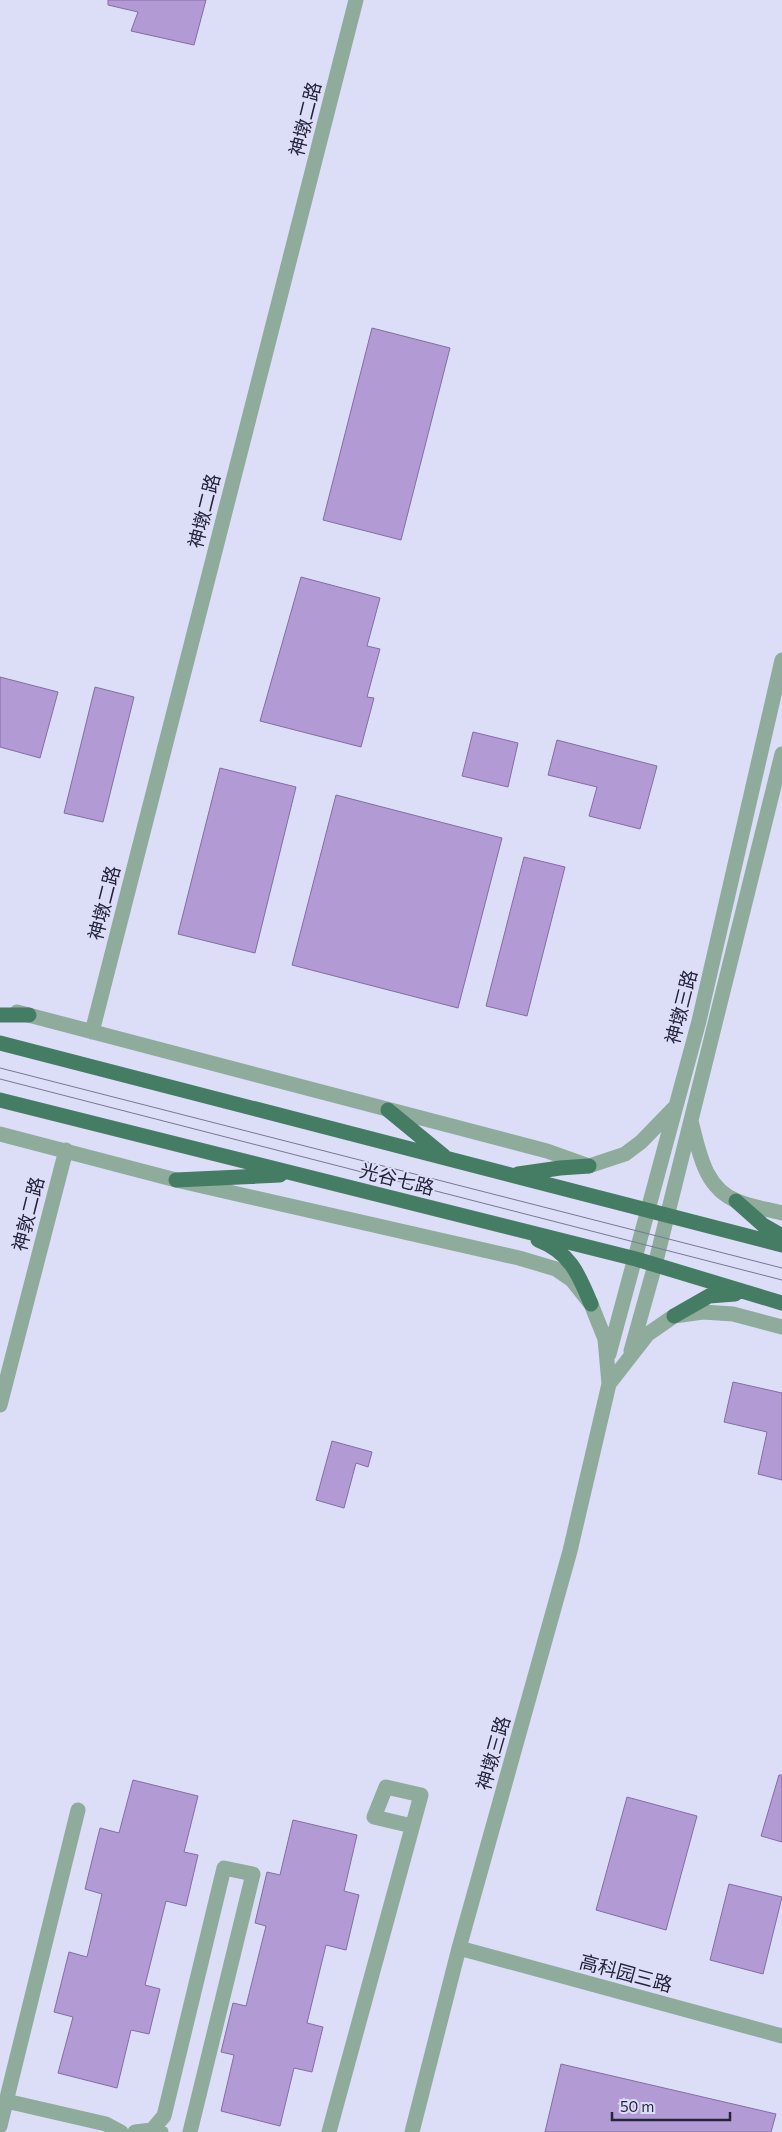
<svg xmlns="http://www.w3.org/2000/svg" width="782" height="2132" viewBox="0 0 782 2132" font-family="Commissioner,'Noto Sans SC',sans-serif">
	<rect width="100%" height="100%" fill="#dcdef7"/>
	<path fill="#b29bd4" stroke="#836da3" d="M108,0H206L194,45L131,31L138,12L108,5Z
		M372,328L450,348L401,540L323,520Z
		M301,577L380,598L367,646L380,649L367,697L374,698L361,747L260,721Z
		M0,677L58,692L40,758L0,747Z
		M95,687L134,697L103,822L64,813Z
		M473,732L518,743L508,787L462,776Z
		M557,740L657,766L640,829L589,816L597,787L548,775Z
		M220,768L296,787L255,953L178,934Z
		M336,795L502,838L458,1008L292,965Z
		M524,857L565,867L527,1016L486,1006Z
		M733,1382L782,1393V1480L758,1474L767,1432L724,1422Z
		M332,1441L372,1452L368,1467L356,1463L344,1508L316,1500Z
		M779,1775H782V1842L761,1836Z
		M133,1780L198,1796L184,1852L198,1855L186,1906L166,1901L145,1985L160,1989L149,2034L131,2030L117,2088L58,2073L73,2017L54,2012L69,1952L87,1957L102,1894L85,1889L100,1828L119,1833Z
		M627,1797L697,1816L666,1930L596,1910Z
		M293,1820L357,1835L344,1891L359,1895L346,1950L326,1945L307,2023L323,2027L312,2072L294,2068L280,2126L221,2111L234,2055L221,2052L233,2003L246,2006L266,1926L255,1923L267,1872L280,1875Z
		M729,1884L782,1897L763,1974L710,1960Z
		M561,2064L776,2114L771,2132H545Z"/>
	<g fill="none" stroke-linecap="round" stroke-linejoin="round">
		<path stroke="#8eab9c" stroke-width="15" d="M17,1012L547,1151L589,1166L625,1154L641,1142L675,1107
			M92,1032L356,0
			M691,1121C699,1151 704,1188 737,1201C751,1207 767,1209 782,1213
			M0,1134L176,1180L519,1258L556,1269L572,1280L591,1304L605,1339L609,1384L648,1334L674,1316L703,1312L733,1314L782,1327
			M631,1351L655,1265L782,754
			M609,1354L699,1021L782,660
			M0,1405L66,1150
			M459,1948L782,2036
			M6,2101L106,2124L121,2132
			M0,2126L78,1810
			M152,2130L164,2116L224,1868L253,1874L190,2132
			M135,2132L152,2130L161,2132
			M329,2132L421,1795L386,1787L374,1817L412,1826
			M412,2132L459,1948L570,1551L609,1384"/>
		<path stroke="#457d64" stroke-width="15" d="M0,1015H29
			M0,1043L782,1245
			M0,1100L636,1259L782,1303
			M388,1110L444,1156
			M518,1174L560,1168L589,1166
			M176,1180L280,1175
			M736,1201L763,1225L782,1236
			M538,1240C570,1252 579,1275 591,1304
			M674,1316L709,1296L735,1294"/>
		<path stroke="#777890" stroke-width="1" d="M0,1068L782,1268
			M0,1079L782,1280"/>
	</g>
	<g text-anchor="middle" stroke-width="4" stroke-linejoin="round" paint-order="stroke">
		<g font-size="19" fill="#24243b" stroke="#dcdef7">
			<text transform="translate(305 119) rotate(-76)" y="7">神墩二路</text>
			<text transform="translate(204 511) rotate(-76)" y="7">神墩二路</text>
			<text transform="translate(104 903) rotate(-76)" y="7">神墩二路</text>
			<text transform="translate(681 1007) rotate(-76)" y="7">神墩三路</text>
			<text transform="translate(397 1179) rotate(14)" y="7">光谷七路</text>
			<text transform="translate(28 1214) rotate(-76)" y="7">神敦二路</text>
			<text transform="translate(493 1753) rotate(-74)" y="7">神墩三路</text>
			<text transform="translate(626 1973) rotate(15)" y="7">高科园三路</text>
		</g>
	</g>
	<path d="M612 2112v8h118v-8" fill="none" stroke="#24243b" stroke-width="2.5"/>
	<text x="620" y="2112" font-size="15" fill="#24243b" stroke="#dcdef7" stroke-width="4" paint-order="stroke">50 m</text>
</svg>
